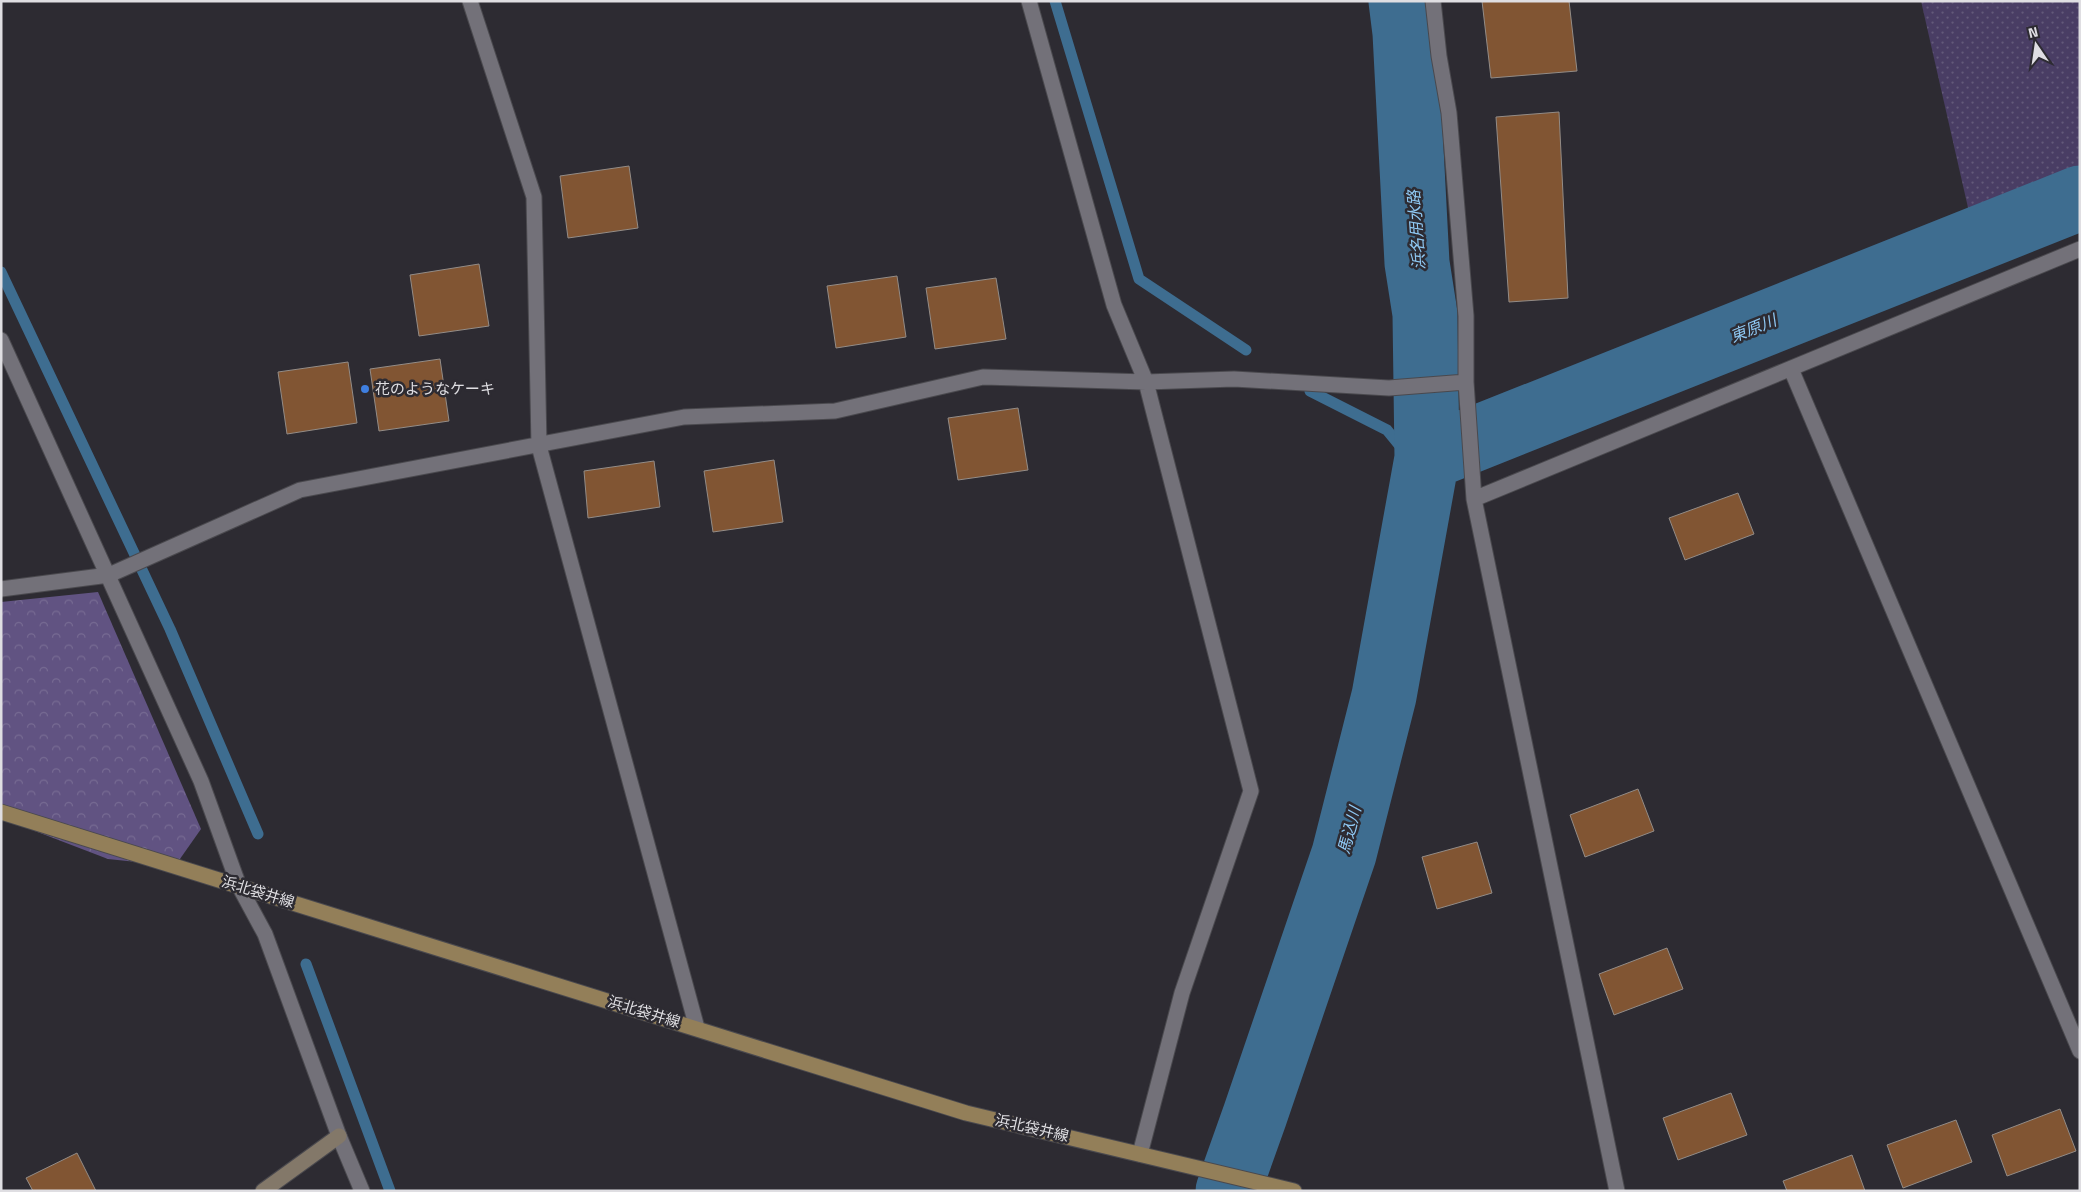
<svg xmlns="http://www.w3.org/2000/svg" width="2081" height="1192" viewBox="0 0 2081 1192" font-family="'Titillium Web','Noto Sans JP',sans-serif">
	<defs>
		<pattern id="grass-dots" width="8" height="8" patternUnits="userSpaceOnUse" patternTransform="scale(1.25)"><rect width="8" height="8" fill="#493d64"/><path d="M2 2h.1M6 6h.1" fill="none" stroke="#63597a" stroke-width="1.8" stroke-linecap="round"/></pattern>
		<pattern id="forest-crowns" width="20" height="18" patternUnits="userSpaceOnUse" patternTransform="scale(1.25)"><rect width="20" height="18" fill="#615382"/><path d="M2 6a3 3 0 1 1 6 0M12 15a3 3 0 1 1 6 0" fill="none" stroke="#776b93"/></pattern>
	</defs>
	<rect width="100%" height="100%" fill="#2d2b32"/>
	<path fill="url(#grass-dots)" d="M1921,1H2080V168L1969,212Z"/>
	<path fill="url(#forest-crowns)" d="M98,592L201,829L175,866L108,859L1,818V602Z"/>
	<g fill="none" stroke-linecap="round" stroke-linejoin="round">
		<path stroke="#3e6d90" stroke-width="11" d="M1055,1L1139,279L1246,350
			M1,272L170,629L258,834
			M1310,391L1387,430L1409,457L1427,458
			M306,964L390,1191"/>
		<path stroke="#3e6d90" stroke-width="65" d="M1427,458L2080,198
			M1228,1191L1255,1115L1344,854L1384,696L1427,458L1425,314L1417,263L1405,33L1401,1"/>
	</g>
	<path fill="#815533" stroke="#938c87" d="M1482,1H1569L1577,71L1491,78Z
		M1559,112L1568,298L1509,302L1496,117Z
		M629,166L638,228L568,238L560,176Z
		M479,264L489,326L419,336L410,275Z
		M897,276L906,337L836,348L827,286Z
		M996,278L1006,339L935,349L926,288Z
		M440,359L449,421L379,431L370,369Z
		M348,362L357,423L287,434L278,372Z
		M1018,408L1028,470L958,480L948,418Z
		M774,460L783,522L713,532L704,471Z
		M654,461L660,507L588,518L584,471Z
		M1738,493L1754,534L1685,560L1669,518Z
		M1638,789L1654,831L1585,857L1570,815Z
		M1477,842L1492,893L1437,909L1422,857Z
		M1667,948L1683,989L1614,1015L1599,974Z
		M1731,1093L1747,1135L1678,1160L1663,1118Z
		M2060,1109L2076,1151L2007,1176L1992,1135Z
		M1956,1120L1972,1162L1903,1188L1887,1145Z
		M77,1153L96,1191H33L26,1178Z
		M1852,1155L1865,1191H1787L1783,1181Z"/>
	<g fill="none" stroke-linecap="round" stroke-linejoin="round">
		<defs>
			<path id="street" d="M470,1L534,197L539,446L697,1028
				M1029,1L1114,305L1146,382L1251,791L1182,993L1140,1154
				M1433,1L1439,56L1449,113L1466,316V382L1474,499L1617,1191
				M1,340L201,781L239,886L265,934L339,1136L362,1191
				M1791,369L2080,1051
				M1474,499L2080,249
				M1,589L109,575L300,490L684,417L835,411L983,377L1146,382L1234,379L1389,388L1466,382"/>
			<path id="secondary" d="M263,1191L339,1136"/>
			<path id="primary" d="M1,812L966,1113L1294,1191"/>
		</defs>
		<use href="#street" stroke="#4a494e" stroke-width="17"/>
		<use href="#secondary" stroke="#4a494e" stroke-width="17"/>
		<use href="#primary" stroke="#4a494e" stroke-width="17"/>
		<use href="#street" stroke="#737179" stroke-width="15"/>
		<use href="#secondary" stroke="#837869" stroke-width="15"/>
		<use href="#primary" stroke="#937f59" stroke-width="15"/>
	</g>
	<circle fill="#3f7fe0" stroke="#2d2b32" stroke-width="2" cx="365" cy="389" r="5"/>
	<g text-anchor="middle" stroke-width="5" stroke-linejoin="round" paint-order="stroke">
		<g font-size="15" fill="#dfdee2" stroke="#2d2b32" text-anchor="start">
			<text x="375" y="394">花のようなケーキ</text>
		</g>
		<g font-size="15" fill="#dfdee2" stroke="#2d2b32">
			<text transform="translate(258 892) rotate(17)" y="5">浜北袋井線</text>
			<text transform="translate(644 1012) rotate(17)" y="5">浜北袋井線</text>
			<text transform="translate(1032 1128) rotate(13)" y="5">浜北袋井線</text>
		</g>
		<g font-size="16" font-style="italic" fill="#8fc8f3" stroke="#2d2b32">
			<text transform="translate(1416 230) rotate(-94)" y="6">浜名用水路</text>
			<text transform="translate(1753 328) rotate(-22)" y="6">東原川</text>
			<text transform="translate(1349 830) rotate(-75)" y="6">馬込川</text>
		</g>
	</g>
	<rect width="2081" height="1192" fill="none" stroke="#dfdee2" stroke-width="5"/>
	<g transform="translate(2036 45) rotate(347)" stroke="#2d2b32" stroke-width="4" paint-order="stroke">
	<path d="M0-4L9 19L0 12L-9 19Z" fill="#dfdee2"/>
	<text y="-8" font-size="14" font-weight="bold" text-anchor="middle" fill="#dfdee2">N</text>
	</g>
</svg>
